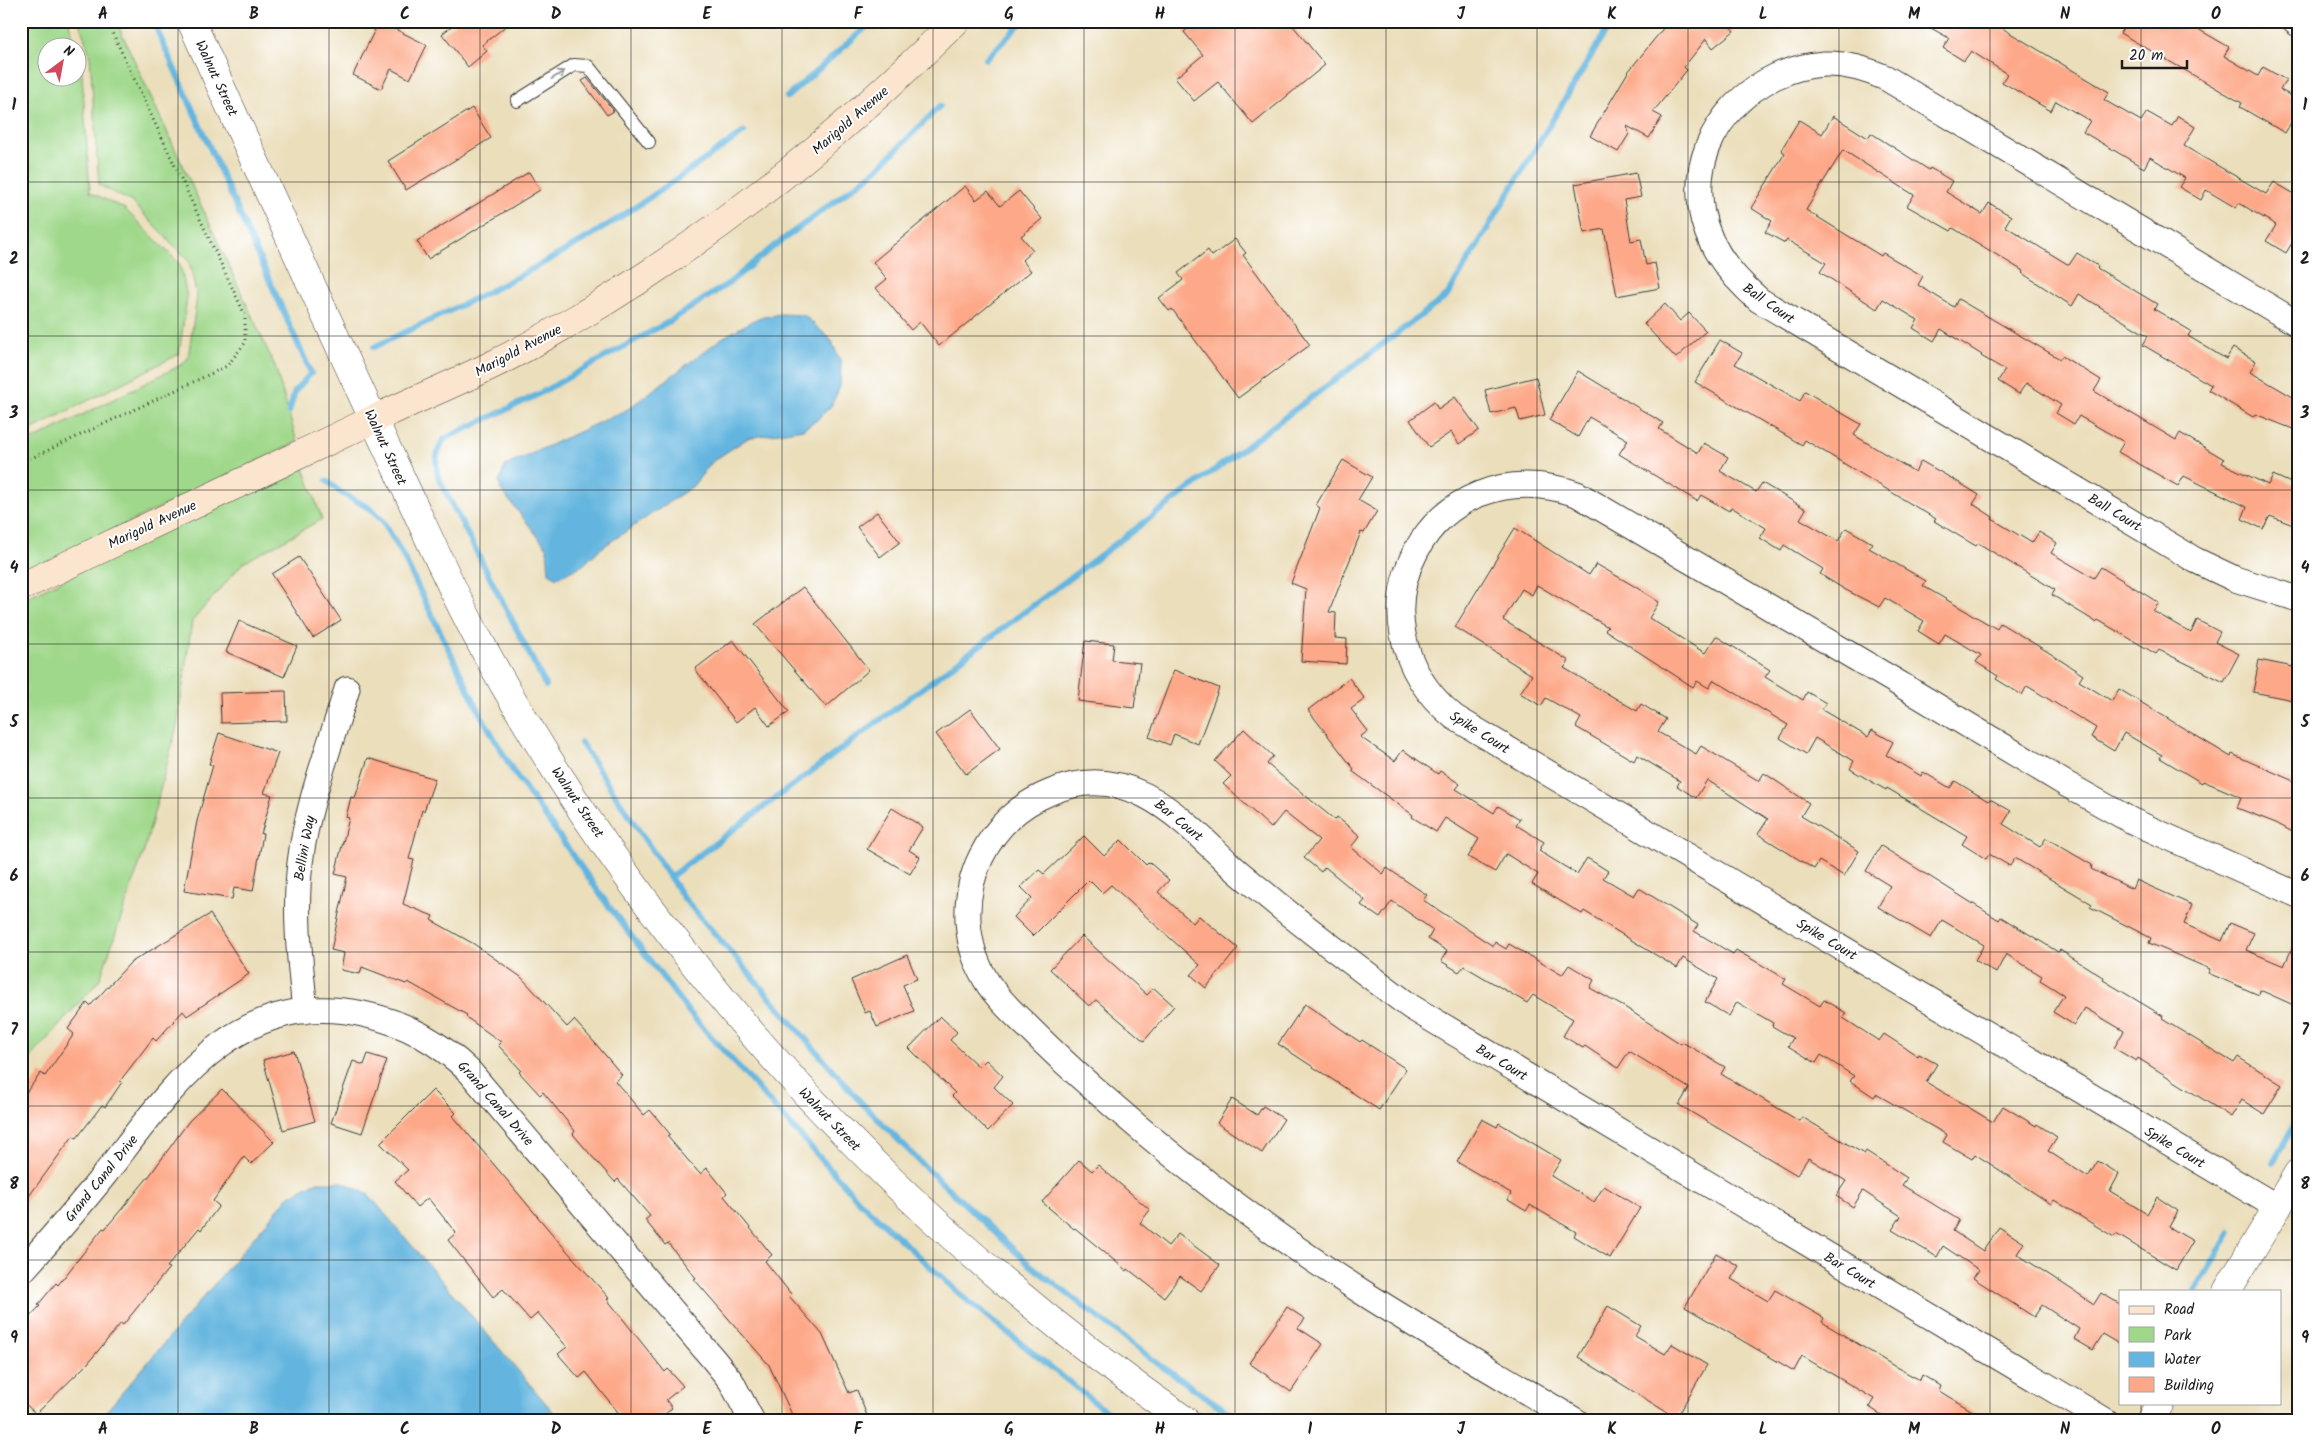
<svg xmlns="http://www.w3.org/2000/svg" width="2319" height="1442" viewBox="0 0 2319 1442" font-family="Kalam,sans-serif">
	<rect width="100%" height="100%" fill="#fff"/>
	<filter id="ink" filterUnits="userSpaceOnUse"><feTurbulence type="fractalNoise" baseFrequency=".02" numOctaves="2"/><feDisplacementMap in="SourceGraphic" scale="10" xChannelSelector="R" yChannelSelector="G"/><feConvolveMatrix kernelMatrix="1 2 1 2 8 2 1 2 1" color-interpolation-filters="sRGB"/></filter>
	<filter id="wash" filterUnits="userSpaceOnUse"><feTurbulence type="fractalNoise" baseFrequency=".0096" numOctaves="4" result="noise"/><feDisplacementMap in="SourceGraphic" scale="20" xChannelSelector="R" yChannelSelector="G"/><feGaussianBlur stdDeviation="1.12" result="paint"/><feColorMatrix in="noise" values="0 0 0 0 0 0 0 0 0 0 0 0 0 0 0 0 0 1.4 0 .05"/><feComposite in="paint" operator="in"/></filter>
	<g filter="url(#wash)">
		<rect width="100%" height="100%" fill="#ebdebb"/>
		<path fill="#9fd88a" stroke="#5e7a53" d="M21,21H68L77,47L48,48V78H78V50L81,60L90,192L125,209L180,264L187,297L179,354L21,435Z
			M79,21H116L275,366L297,442L21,574V446L183,364L188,358L197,297L189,261L132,202L99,185L90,56Z
			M303,465L322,519L243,563L192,621L177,726L144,851L100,979L21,1069V600Z"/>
		<path fill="#64b5df" stroke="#40687e" d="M780,314L804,315L831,340L841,362L840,387L831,406L817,420L803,429L748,438L713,461L693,486L600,549L583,565L557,578L549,573L547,548L501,490L499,482L505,466L628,409L722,338L758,318Z
			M315,1182H343L369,1195L561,1421H98L289,1196Z"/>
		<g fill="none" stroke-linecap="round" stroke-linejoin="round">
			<path stroke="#64b5df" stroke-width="6" d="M153,21L311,373L295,391L289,412
				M986,59L1023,21
				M787,97L873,21
				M374,347C452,310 532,273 606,226C653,197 698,164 744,132
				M327,481L340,492L369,508L383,521L401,552L481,715L513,771L608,905L688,1011L859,1201L963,1297L1118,1421
				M546,686L439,479C435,463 435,454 444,439L535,396L670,321L729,283L769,250L875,171L940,106
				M581,743L683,897L856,1097L924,1166L1029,1264L1157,1363L1241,1421
				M670,877L1447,296L1612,21
				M2273,1162L2298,1118
				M2196,1291L2230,1232"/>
		</g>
		<g id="blocks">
			<path fill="#fda989" d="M379,21L427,45L410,79L391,69L381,89L353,75Z
				M458,21H512L482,45L487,51L468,67L442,34Z
				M1196,21H1289L1325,65L1253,124L1218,82L1194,101L1175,78L1203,55L1184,32Z
				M1669,21H1725L1734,31L1713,48L1706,39L1684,67L1687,70L1653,112L1662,117L1649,138L1627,126L1629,134L1618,152L1590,136L1628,72Z
				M1918,21H1990L2109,92L2104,100L2141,121L2147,112L2172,126L2178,116L2195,127L2184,146L2266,194L2274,182L2298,196V233L2286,253L2266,241L2276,225L2239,203L2236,208L2206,190L2201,200L2179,187L2185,178L2150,157L2144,168L2083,132L2090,121L2056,101L2051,111L2002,82L2007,74L1971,51L1964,61L1943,48L1949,38Z
				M2127,21H2184L2229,47L2224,56L2258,76L2263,67L2286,80L2280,90L2298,99V110L2285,133L2240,107L2242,103L2120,33Z
				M587,78L614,111L607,115L582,81Z
				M472,108L491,138L406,190L388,161Z
				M1833,116L1868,138L1871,133L1929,170L1930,168L1952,181L1946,192L1982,214L1989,203L2011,216L2005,226L2069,265L2077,253L2098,266L2097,268L2157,304L2154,309L2191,331L2188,336L2226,359L2233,348L2256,361L2250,372L2298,400V431L2255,414L2253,417L2208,390L2211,385L2143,345L2148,336L2079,294L2072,306L2022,273L2023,271L1953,228L1951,231L1907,206L1914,195L1843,150L1806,210L1881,256L1883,253L1923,276L1918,285L1954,307L1958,299L2060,359L2062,356L2101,380L2094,391L2176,440L2180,433L2224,459L2222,463L2268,485L2273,475L2298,486V527L2270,516L2263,529L2242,519L2247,507L2184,476L2178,486L2118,452L2124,442L2079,416L2074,424L2056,413L2061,405L2026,383L2019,394L1998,381L2005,370L1981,356L1982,355L1941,329L1934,341L1913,328L1918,320L1883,299L1877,309L1820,272L1826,263L1787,240L1785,243L1765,232L1772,221L1751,208L1785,153L1781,150L1799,120L1822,134Z
				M529,172L540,190L428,259L417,241Z
				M1636,173L1641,197L1624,200L1631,241L1641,239L1646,265L1655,263L1660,288L1617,296L1604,229L1584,233L1575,184Z
				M965,186L976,200L988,191L1000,206L1019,191L1042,219L1021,236L1033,250L1022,260L1031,271L939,346L920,322L911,330L876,288L887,279L873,262Z
				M1235,239L1246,253L1243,255L1310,345L1238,398L1172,309L1169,311L1159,298L1183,280L1178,273L1208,250L1212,256Z
				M1665,304L1680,321L1689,313L1706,331L1676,358L1644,324Z
				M1720,340L1742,353L1735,364L1800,401L1805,391L1838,411L1861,424L1854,435L1915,472L1921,461L1958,482L1979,495L1973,504L1993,517L1992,519L2032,543L2039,532L2057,543L2051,553L2094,578L2101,567L2159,603L2153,611L2191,633L2197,620L2220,632L2215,642L2239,654L2224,682L2159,650L2156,654L2098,620L2096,622L2052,595L2055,590L1978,543L1976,546L1934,521L1936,519L1805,440L1802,445L1695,382Z
				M1578,371L1663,423L1659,429L1698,453L1704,443L1728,457L1720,471L1756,492L1762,483L1806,509L1800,519L1838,541L1846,528L1872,543L1869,548L1926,581L1923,586L1997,629L2000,623L2048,652L2083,675L2079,681L2112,701L2119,689L2231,757L2232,754L2298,783V835L2276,823L2237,808L2241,797L2203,781L2202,783L2160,758L2162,755L2124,733L2114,751L2091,737L2096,728L2027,686L2022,695L1996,679L1998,676L1976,662L1981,655L1945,634L1939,644L1918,631L1924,621L1885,598L1879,607L1844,589L1820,574L1823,569L1784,545L1781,551L1760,538L1766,528L1731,507L1729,511L1701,495L1697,501L1619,454L1628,440L1589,417L1578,437L1549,420Z
				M1536,377L1545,415L1520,421L1516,408L1491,414L1485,390Z
				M1455,397L1479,430L1459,444L1451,432L1429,447L1410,420L1434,402L1438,409Z
				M1343,460L1372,477L1358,500L1377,511L1364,533L1361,532L1329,612L1336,613L1335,638L1347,639L1346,664L1301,661L1306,589L1291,583L1320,508L1316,505Z
				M877,512L900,542L880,557L857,527Z
				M1515,528L1589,575L1596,564L1634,586L1659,602L1649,618L1705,653L1716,636L1770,670L1765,677L1803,700L1807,692L1826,703L1822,710L1868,737L1872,730L1893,742L1886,755L1921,776L1923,772L1950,788L1955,781L1988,801L1990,799L2011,811L2003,824L2040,847L2046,838L2092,865L2091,869L2132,889L2136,880L2192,905L2184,924L2222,941L2230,923L2254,933L2246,950L2284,966L2298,935V1007L2260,990L2259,995L2208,973L2210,969L2149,943L2151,938L2090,907L2092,904L2015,858L2010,866L1989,854L1986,859L1962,844L1967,836L1887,788L1886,790L1850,769L1854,761L1815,738L1806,754L1780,738L1788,725L1714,680L1709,688L1697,681L1693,687L1605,630L1608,627L1537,585L1532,595L1522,589L1503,620L1569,661L1564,668L1637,711L1641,704L1666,719L1658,732L1696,754L1701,746L1759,781L1764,773L1809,803L1801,816L1859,851L1844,876L1819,861L1814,869L1758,834L1768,819L1707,780L1696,798L1677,786L1680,781L1637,755L1634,761L1576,727L1581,718L1546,698L1541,706L1520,693L1532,675L1455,627Z
				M299,557L341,620L313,638L272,574Z
				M803,587L869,670L826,707L755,624Z
				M239,621L297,646L284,677L226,652Z
				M733,640L789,712L769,726L755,707L736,722L695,669Z
				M1085,641L1114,644L1112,660L1140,663L1134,708L1078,701Z
				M2259,660L2298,668V701L2253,692Z
				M1174,670L1219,688L1198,744L1174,734L1170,745L1149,737Z
				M1349,678L1365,699L1351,709L1368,731L1360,737L1395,761L1403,750L1438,774L1440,771L1460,784L1456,789L1494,813L1498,806L1520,819L1516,825L1544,842L1539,851L1577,874L1587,858L1608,871L1603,878L1634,896L1639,888L1698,925L1694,931L1733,954L1736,950L1786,979L1783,984L1820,1006L1824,1000L1846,1013L1843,1018L1879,1041L1884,1034L1918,1056L1919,1054L1937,1064L1926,1082L1993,1122L2003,1106L2036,1126L2037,1124L2057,1137L2048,1151L2088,1177L2098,1161L2119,1174L2110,1191L2147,1214L2157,1197L2178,1211L2169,1227L2193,1241L2176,1270L2116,1234L2114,1237L2054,1200L2051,1204L1975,1154L1972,1159L1943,1142L1947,1135L1876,1094L1874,1097L1850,1081L1854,1076L1821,1055L1816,1063L1788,1046L1793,1038L1772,1026L1773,1023L1737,1002L1729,1016L1705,1002L1718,979L1683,958L1677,968L1584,911L1582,914L1532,884L1538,874L1506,854L1495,872L1468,857L1479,839L1445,818L1436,832L1412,817L1413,815L1352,771L1354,769L1308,710Z
				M286,691L287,721L221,723L220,693Z
				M970,709L1000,749L966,774L936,734Z
				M1244,729L1273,756L1267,764L1335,820L1337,817L1360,836L1351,847L1383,874L1387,868L1427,895L1423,900L1493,946L1495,942L1506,949L1509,944L1562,975L1569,965L1594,980L1590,988L1626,1008L1681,1044L1682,1042L1725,1067L1721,1074L1799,1121L1802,1117L1864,1154L1866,1151L1907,1178L1902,1185L1959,1220L1953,1231L1983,1251L1999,1227L2024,1243L2017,1254L2094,1304L2101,1293L2120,1304V1344L2103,1334L2093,1350L2074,1339L2079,1329L2042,1305L2034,1317L1973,1278L1979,1270L1943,1246L1937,1257L1892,1230L1901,1216L1863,1191L1853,1207L1836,1196L1846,1181L1808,1158L1797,1175L1679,1105L1689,1088L1629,1051L1618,1068L1585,1046L1583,1048L1563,1036L1573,1019L1533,995L1527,1003L1464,966L1459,972L1441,961L1447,951L1428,939L1433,930L1392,901L1380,918L1361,905L1365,900L1325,867L1321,872L1304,858L1319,840L1284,812L1271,828L1223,784L1231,776L1215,761Z
				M219,733L278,753L264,793L272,795L261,834H263L253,891L234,888L232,899L184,891L197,821L213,765L209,764Z
				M368,758L435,779L424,811L422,810L409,859L414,860L403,904L433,916L431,920L474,944L521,977L567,1027L574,1020L595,1043L622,1075L615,1081L644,1115L650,1110L670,1134L667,1136L700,1174L707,1168L727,1193L724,1196L772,1255L765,1261L791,1294L789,1296L822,1334L849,1393L857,1390L869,1421H795L769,1365L694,1279L696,1278L668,1243L665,1245L645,1220L650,1216L618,1179L615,1182L589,1153L573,1134L575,1131L543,1092L540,1095L519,1072L521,1070L498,1045L501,1042L466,1017L467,1015L408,982L406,984L362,967L360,974L341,970L344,953L331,950L347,877L335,874L349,818L346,817L351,797L355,798Z
				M892,808L923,827L909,850L920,857L910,874L867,849Z
				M1084,836L1104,856L1121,840L1146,865L1149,862L1169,880L1158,892L1193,923L1199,916L1238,948L1206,988L1191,975L1200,965L1111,885L1102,893L1089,880L1033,936L1014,917L1032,898L1021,887L1039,870L1044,874Z
				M1881,846L1999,920L2001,917L2058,952L2060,950L2104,978L2103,980L2163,1016L2162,1019L2234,1063L2238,1057L2282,1085L2264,1114L2242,1100L2231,1117L2138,1058L2136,1061L2114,1048L2124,1031L2085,1008L2074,1025L2053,1012L2064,995L2040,980L2042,976L2006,954L1996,973L1975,960L1984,945L1942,920L1931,938L1878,907L1890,886L1866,871Z
				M210,914L249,974L187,1016L183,1011L156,1041L153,1038L120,1081L122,1082L105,1107L102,1105L77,1138L73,1136L21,1207V1099L41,1073L45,1076L74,1034L68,1029L87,1003L90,1006L130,963Z
				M1082,936L1147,995L1154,988L1174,1006L1144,1041L1096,1000L1089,1006L1050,969Z
				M907,955L917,979L903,985L914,1011L877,1027L870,1011L865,1013L851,980Z
				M1305,1004L1360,1042L1362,1040L1406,1069L1379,1110L1278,1044Z
				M940,1016L957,1032L950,1040L979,1067L986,1060L1003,1076L994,1087L1013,1105L988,1131L952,1096L955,1093L909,1048Z
				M294,1051L315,1121L283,1130L263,1060Z
				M368,1054L387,1060L362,1133L331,1123L353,1061L364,1065Z
				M222,1089L274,1142L251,1164L244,1157L213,1201L219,1206L201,1230L199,1228L167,1267L169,1268L123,1325L121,1323L88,1363L36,1414L21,1400V1326L40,1306L38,1305L56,1283L58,1285L103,1228L105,1229L150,1175L189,1121Z
				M433,1090L456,1113L453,1116L559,1242L609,1298L607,1299L665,1372L668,1369L683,1386L666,1400L672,1408L657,1421H625L586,1372L579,1378L558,1354L567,1347L538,1313L530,1320L503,1289L493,1297L448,1240L456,1233L428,1198L417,1207L395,1181L408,1170L380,1143Z
				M1232,1099L1257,1115L1263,1106L1284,1119L1262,1153L1217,1123Z
				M1482,1119L1497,1127L1499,1123L1561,1160L1551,1176L1594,1202L1604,1186L1640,1208L1610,1258L1574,1236L1576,1232L1530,1205L1526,1211L1508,1200L1511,1193L1457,1162Z
				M1079,1160L1092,1171L1098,1165L1150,1210L1140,1223L1168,1246L1178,1234L1220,1265L1201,1291L1180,1276L1164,1297L1128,1269L1127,1271L1075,1228L1074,1229L1042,1202Z
				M1716,1253L1739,1266L1731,1279L1768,1301L1775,1290L1824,1318L1822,1322L1894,1366L1920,1380L1922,1375L1941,1386L1939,1391L1989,1421H1891L1869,1407L1874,1399L1802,1356L1794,1371L1685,1307Z
				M1608,1306L1641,1326L1635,1336L1665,1354L1672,1344L1707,1365L1676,1418L1578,1357Z
				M1287,1307L1305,1319L1298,1328L1323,1344L1291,1392L1249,1363Z"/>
		</g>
	</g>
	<g filter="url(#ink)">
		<use href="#blocks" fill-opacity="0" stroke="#3b3934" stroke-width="1"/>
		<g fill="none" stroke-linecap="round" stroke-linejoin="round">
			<defs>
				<path id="service" d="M517,101L574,65L588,66L649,142"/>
				<path id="minor" d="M2294,21L2298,24
					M2298,324L1886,78C1866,69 1846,63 1824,64C1756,68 1695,127 1700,197C1702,240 1728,273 1759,300L2195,560L2235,579L2298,599
					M305,1011C300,961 294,913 300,863C307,804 330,746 347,689
					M2277,1207L1454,717C1337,621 1429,444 1577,494L1893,680L2066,784L2130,820L2298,895
					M21,1272C50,1240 78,1208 105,1174C171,1089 236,987 363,1014C406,1023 439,1042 470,1072L714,1360L731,1381L752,1421
					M1576,1421C1508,1380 1438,1340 1370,1297C1273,1236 1180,1165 1094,1089C1071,1069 1049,1048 1027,1026C1014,1014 999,1000 989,985C964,947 961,898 981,857C997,825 1019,805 1051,792C1127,760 1179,816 1228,863C1242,876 1257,887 1271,899C1317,937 1364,972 1411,1007L2106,1421"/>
				<path id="tertiary" d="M191,21C260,173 329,325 400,476C426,531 450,587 480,642C650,955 893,1218 1186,1421
					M2227,1291L2298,1173
					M2150,1421L2160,1403"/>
				<path id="secondary" d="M21,587C136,532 251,477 366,423C409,402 454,384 496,363C523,350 548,335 574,320C715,238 840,136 956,21"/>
			</defs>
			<use href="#service" stroke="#3b3934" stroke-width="14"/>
			<use href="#minor" stroke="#3b3934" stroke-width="27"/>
			<use href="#tertiary" stroke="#3b3934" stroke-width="29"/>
			<use href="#secondary" stroke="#3b3934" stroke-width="29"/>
			<path stroke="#3b3934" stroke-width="3" stroke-dasharray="1 4" stroke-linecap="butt" d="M21,463L227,366L245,343V315L107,21"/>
			<use href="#service" stroke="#fff" stroke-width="12"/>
			<use href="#minor" stroke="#fff" stroke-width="25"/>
			<use href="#tertiary" stroke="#fff" stroke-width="28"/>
			<use href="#secondary" stroke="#fce5cf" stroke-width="28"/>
		</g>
		<defs><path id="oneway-shaft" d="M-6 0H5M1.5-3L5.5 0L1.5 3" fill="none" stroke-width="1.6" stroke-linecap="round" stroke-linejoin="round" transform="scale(1.25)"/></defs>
		<use stroke="#999" href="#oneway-shaft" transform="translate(558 75) rotate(-32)"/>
	</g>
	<path fill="none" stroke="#1c1c1c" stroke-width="1" stroke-opacity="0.55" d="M178,21V1421M329,21V1421M480,21V1421M631,21V1421M782,21V1421M933,21V1421M1084,21V1421M1235,21V1421M1386,21V1421M1537,21V1421M1688,21V1421M1839,21V1421M1990,21V1421M2141,21V1291M21,182H2298M21,336H2298M21,490H2298M21,644H2298M21,798H2298M21,952H2298M21,1106H2298M21,1260H2298M2141,1403V1421"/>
	<g text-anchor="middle" stroke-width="4" stroke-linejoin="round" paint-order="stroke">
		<g font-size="14" fill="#1c1c1c" stroke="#fff">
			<text transform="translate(217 78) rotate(65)" y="5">Walnut Street</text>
			<text transform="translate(850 120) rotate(-41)" y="5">Marigold Avenue</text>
			<text transform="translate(1769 303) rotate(35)" y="5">Ball Court</text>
			<text transform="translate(518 350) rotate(-28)" y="5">Marigold Avenue</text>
			<text transform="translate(386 447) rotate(65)" y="5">Walnut Street</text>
			<text transform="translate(2115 512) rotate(31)" y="5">Ball Court</text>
			<text transform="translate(152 524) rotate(-25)" y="5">Marigold Avenue</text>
			<text transform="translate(1480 732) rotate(32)" y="5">Spike Court</text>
			<text transform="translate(578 802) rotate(56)" y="5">Walnut Street</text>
			<text transform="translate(1179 820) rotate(39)" y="5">Bar Court</text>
			<text transform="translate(304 848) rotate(-80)" y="5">Bellini Way</text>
			<text transform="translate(1827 939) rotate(31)" y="5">Spike Court</text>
			<text transform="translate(1502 1062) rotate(31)" y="5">Bar Court</text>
			<text transform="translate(496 1103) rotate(49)" y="5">Grand Canal Drive</text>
			<text transform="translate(830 1119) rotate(46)" y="5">Walnut Street</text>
			<text transform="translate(2175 1147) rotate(31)" y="5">Spike Court</text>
			<text transform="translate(101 1178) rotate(-51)" y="5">Grand Canal Drive</text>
			<text transform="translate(1850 1270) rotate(31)" y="5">Bar Court</text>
		</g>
	</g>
	<rect width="2319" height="1442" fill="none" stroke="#fff" stroke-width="55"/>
	<rect x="2119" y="1290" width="162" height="115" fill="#ffffff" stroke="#a4a4a4"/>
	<rect x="2129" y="1306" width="25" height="8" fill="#fce5cf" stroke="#a4a4a4"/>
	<text x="2164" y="1314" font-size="15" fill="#1c1c1c">Road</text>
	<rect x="2129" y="1327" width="25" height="15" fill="#9fd88a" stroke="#a4a4a4"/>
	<text x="2164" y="1340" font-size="15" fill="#1c1c1c">Park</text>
	<rect x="2129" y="1352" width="25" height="15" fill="#64b5df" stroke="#a4a4a4"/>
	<text x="2164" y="1364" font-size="15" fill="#1c1c1c">Water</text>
	<rect x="2129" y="1377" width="25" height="15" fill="#fda989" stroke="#a4a4a4"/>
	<text x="2164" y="1390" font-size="15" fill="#1c1c1c">Building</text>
	<g transform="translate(62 62) rotate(32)"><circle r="24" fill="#ffffff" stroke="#a4a4a4"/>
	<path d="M0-4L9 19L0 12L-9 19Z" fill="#d1495b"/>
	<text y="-8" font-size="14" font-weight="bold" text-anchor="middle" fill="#1c1c1c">N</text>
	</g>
	<path d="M2122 60v8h65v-8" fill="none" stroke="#1c1c1c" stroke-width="2.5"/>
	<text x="2129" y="60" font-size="15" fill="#1c1c1c" stroke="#ffffff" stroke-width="4" paint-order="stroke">20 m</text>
	<rect x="28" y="28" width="2264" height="1386" fill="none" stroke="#1c1c1c" stroke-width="2"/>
	<g font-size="16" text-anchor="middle" font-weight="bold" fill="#1c1c1c">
		<text x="103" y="19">A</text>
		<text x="254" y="19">B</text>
		<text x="405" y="19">C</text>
		<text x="556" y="19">D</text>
		<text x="707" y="19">E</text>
		<text x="858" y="19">F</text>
		<text x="1009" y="19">G</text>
		<text x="1160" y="19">H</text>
		<text x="1310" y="19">I</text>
		<text x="1461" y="19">J</text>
		<text x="1612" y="19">K</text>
		<text x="1763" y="19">L</text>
		<text x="1914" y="19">M</text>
		<text x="2065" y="19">N</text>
		<text x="2216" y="19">O</text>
		<text x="14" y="110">1</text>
		<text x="2305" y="110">1</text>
		<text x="14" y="264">2</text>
		<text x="2305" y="264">2</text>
		<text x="14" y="418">3</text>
		<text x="2305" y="418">3</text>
		<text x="14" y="573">4</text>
		<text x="2305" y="573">4</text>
		<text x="14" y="727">5</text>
		<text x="2305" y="727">5</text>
		<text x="14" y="881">6</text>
		<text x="2305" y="881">6</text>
		<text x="14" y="1035">7</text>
		<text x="2305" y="1035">7</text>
		<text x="14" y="1189">8</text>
		<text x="2305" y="1189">8</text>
		<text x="14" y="1343">9</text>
		<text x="2305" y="1343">9</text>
		<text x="103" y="1434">A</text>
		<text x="254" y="1434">B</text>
		<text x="405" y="1434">C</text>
		<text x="556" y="1434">D</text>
		<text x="707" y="1434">E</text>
		<text x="858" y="1434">F</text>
		<text x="1009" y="1434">G</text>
		<text x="1160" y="1434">H</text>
		<text x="1310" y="1434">I</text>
		<text x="1461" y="1434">J</text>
		<text x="1612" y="1434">K</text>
		<text x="1763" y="1434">L</text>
		<text x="1914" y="1434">M</text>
		<text x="2065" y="1434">N</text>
		<text x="2216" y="1434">O</text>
	</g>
</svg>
